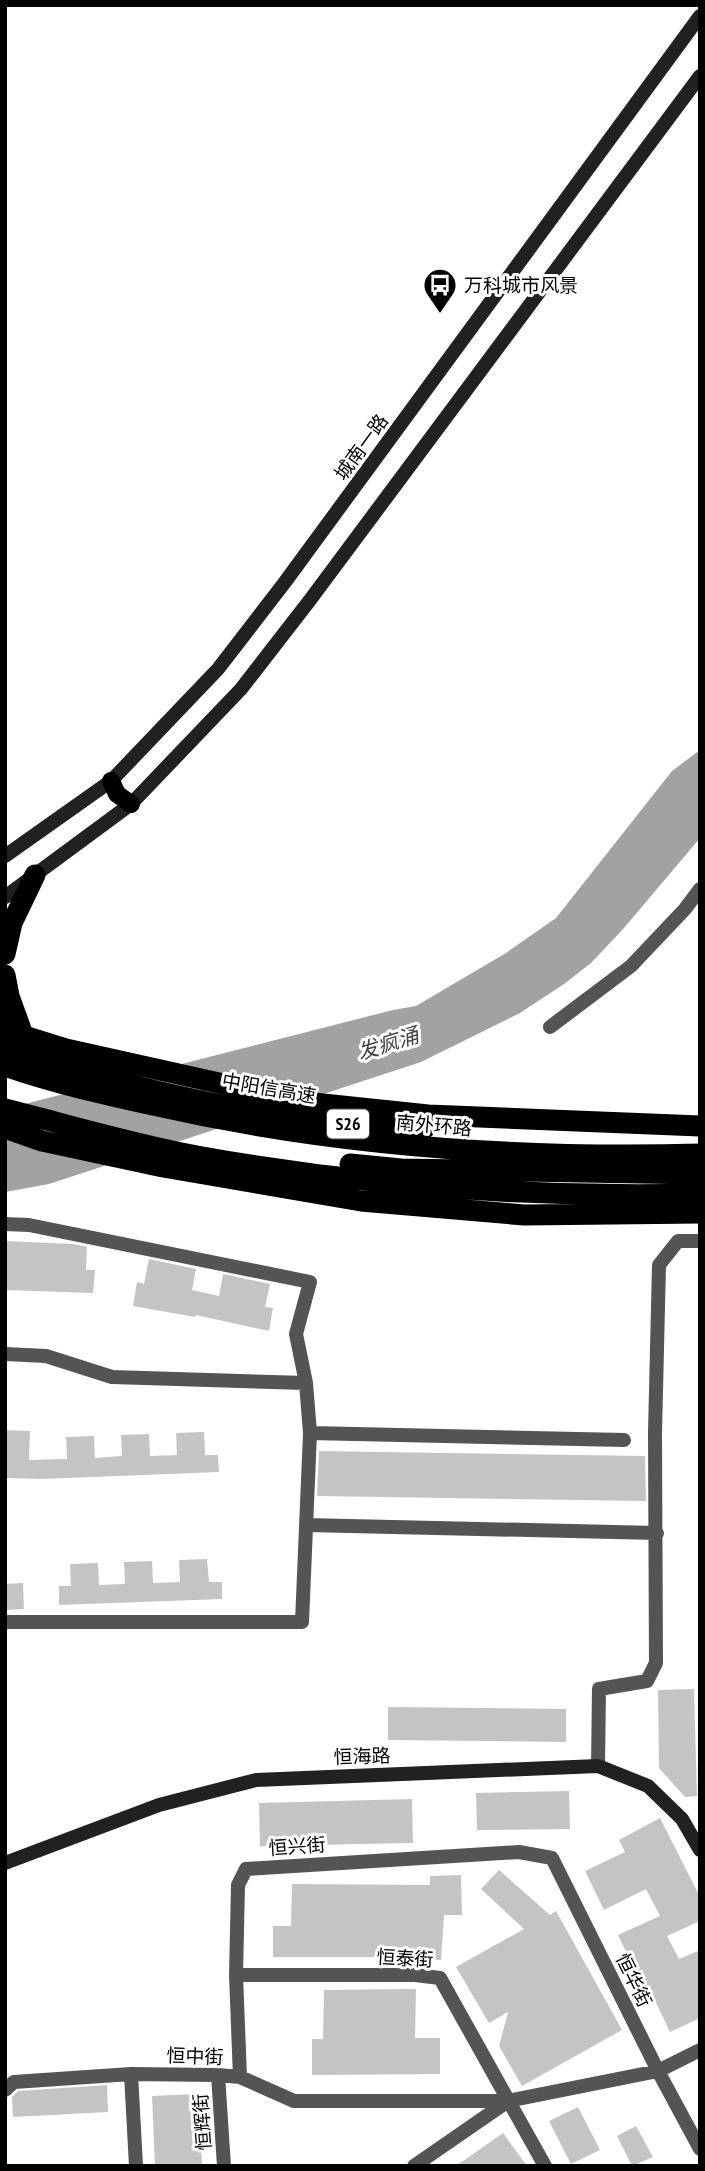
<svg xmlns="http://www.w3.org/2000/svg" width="705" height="2171" viewBox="0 0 705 2171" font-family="'PT Sans Narrow','Noto Sans SC',sans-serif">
	<rect width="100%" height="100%" fill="#fff"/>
	<path fill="#a2a2a2" d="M700,750V838L624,928L591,963L564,984L520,1013L421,1062L49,1184L5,1192V1109L393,1010L416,1006L506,953L556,918L672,771Z"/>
	<path fill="#c4c4c4" d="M5,1241L73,1244L87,1247L86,1270H95L93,1293L5,1290Z
		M149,1259L196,1269L192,1290L219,1296L223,1274L270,1284L265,1307L273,1308L269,1331L196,1315L195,1317L133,1306L137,1282L144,1284Z
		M5,1430L30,1431L29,1460L67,1459L66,1437L94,1436L95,1458L122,1456L121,1435L149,1434L150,1456L177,1455L176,1433L204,1432L205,1455H218L219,1472L41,1479L5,1478Z
		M319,1451L645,1456L646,1501L317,1496Z
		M207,1559L209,1582H222V1599L59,1605V1586H71L70,1564L98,1563L99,1585L125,1584L124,1562L152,1561L153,1583L180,1582L179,1560Z
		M23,1583L24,1609L5,1610V1584Z
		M694,1689L697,1796L685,1797L659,1768L658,1690Z
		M388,1707L566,1709V1742L388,1740Z
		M569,1791L570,1829L477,1830L476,1793Z
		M412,1799L413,1843L260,1846L259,1803Z
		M660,1818L700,1897V1921L667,1936L679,1959L700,1950V2018L670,2032L641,1971L636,1973L618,1935L660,1916L646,1889L604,1910L585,1871L625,1852L619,1840Z
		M499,1870L550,1915L556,1911L622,2030L522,2086L499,2046L508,2012L489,2023L456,1967L524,1929L481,1889Z
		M461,1875L462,1915H444L441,1960L413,1958V1957H273V1926H291L292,1884L430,1885V1876Z
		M416,1989L415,2038H440V2074L312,2075V2039H323L324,1990Z
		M107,2085L108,2112L13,2117L12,2097L18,2091Z
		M199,2094L202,2166H155L152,2096Z
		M578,2107L600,2150L571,2164L549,2121Z
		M636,2126L653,2157L632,2166L617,2136Z
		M503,2133L527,2166H456Z"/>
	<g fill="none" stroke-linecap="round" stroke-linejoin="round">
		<path stroke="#545454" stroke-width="14" d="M550,1027L631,966L685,909L700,889
			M5,1224L29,1225L310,1282L296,1334L306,1383L310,1433L302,1622H5
			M5,1354L46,1356L112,1377L306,1383
			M310,1433L624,1440
			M307,1525L657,1533
			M598,1766L599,1689L647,1681L656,1663L655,1433L659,1265L678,1241H700
			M236,1975H415L440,1978L545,2166
			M131,2074L136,2166
			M218,2075L224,2166
			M240,2077L236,1975L238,1885L246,1869L519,1852L552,1858L658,2071L700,2149
			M5,2090L14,2082L131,2074L218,2075L240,2077L294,2101H508L658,2071L700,2050
			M414,2166L508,2101"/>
		<path stroke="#212121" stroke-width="14" d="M5,856L111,781L218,669L285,582L700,16
			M5,897L131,804L241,689L310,600L700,76
			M5,1863L159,1805L256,1780L598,1766L648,1786L682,1819L700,1850"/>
		<path stroke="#000" stroke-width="18" d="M111,781L117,794L131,804"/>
		<path stroke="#000" stroke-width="21" d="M5,954L12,923L35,875
			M5,975L9,996L23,1035L14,1036
			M5,1030L66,1049L304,1102L428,1115L700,1126
			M5,1049C115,1084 235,1113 350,1124C375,1127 400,1127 425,1128
			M5,1066C54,1083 103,1094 153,1105C333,1146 516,1159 700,1154
			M5,1109C69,1125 132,1144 197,1156C363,1186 531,1198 700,1194
			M5,1128L42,1141L163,1167L361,1201L524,1215L700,1213
			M350,1164L401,1169L700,1174"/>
	</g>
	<defs>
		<symbol id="bus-pin" viewBox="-11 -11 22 30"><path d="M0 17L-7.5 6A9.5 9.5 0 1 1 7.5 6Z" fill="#000" stroke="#fff"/><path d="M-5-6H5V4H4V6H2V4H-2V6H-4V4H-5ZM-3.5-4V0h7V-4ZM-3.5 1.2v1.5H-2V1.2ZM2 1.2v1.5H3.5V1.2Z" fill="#fff"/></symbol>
	</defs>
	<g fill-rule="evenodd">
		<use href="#bus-pin" x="421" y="266" width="38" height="52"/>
	</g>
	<g text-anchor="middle" stroke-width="6" stroke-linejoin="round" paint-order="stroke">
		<rect fill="#fff" stroke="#4c4c4c" stroke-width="2" x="327" y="1109.5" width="42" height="29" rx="5"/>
		<g font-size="18" font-weight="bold" fill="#000">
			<text x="348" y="1130">S26</text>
		</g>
		<g font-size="19" fill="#000" stroke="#fff" text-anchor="start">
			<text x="464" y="292">万科城市风景</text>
		</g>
		<g font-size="19" fill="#000" stroke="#fff">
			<text transform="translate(361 447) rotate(-54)" y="7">城南一路</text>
			<text transform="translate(269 1088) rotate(10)" y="7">中阳信高速</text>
			<text transform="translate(434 1125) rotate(5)" y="7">南外环路</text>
			<text transform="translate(362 1756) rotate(-2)" y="7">恒海路</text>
			<text transform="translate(297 1846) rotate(-4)" y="7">恒兴街</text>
			<text transform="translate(405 1958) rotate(3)" y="7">恒泰街</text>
			<text transform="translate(634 1980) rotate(64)" y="7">恒华街</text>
			<text transform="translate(195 2056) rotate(2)" y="7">恒中街</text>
			<text transform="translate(202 2122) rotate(-94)" y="7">恒辉街</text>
		</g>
		<g font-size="21" font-style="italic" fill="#434343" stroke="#fff">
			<text transform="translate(388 1044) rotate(-17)" y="7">发疯涌</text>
		</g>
	</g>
	<rect width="705" height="2171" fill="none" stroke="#000000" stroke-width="14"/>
</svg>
